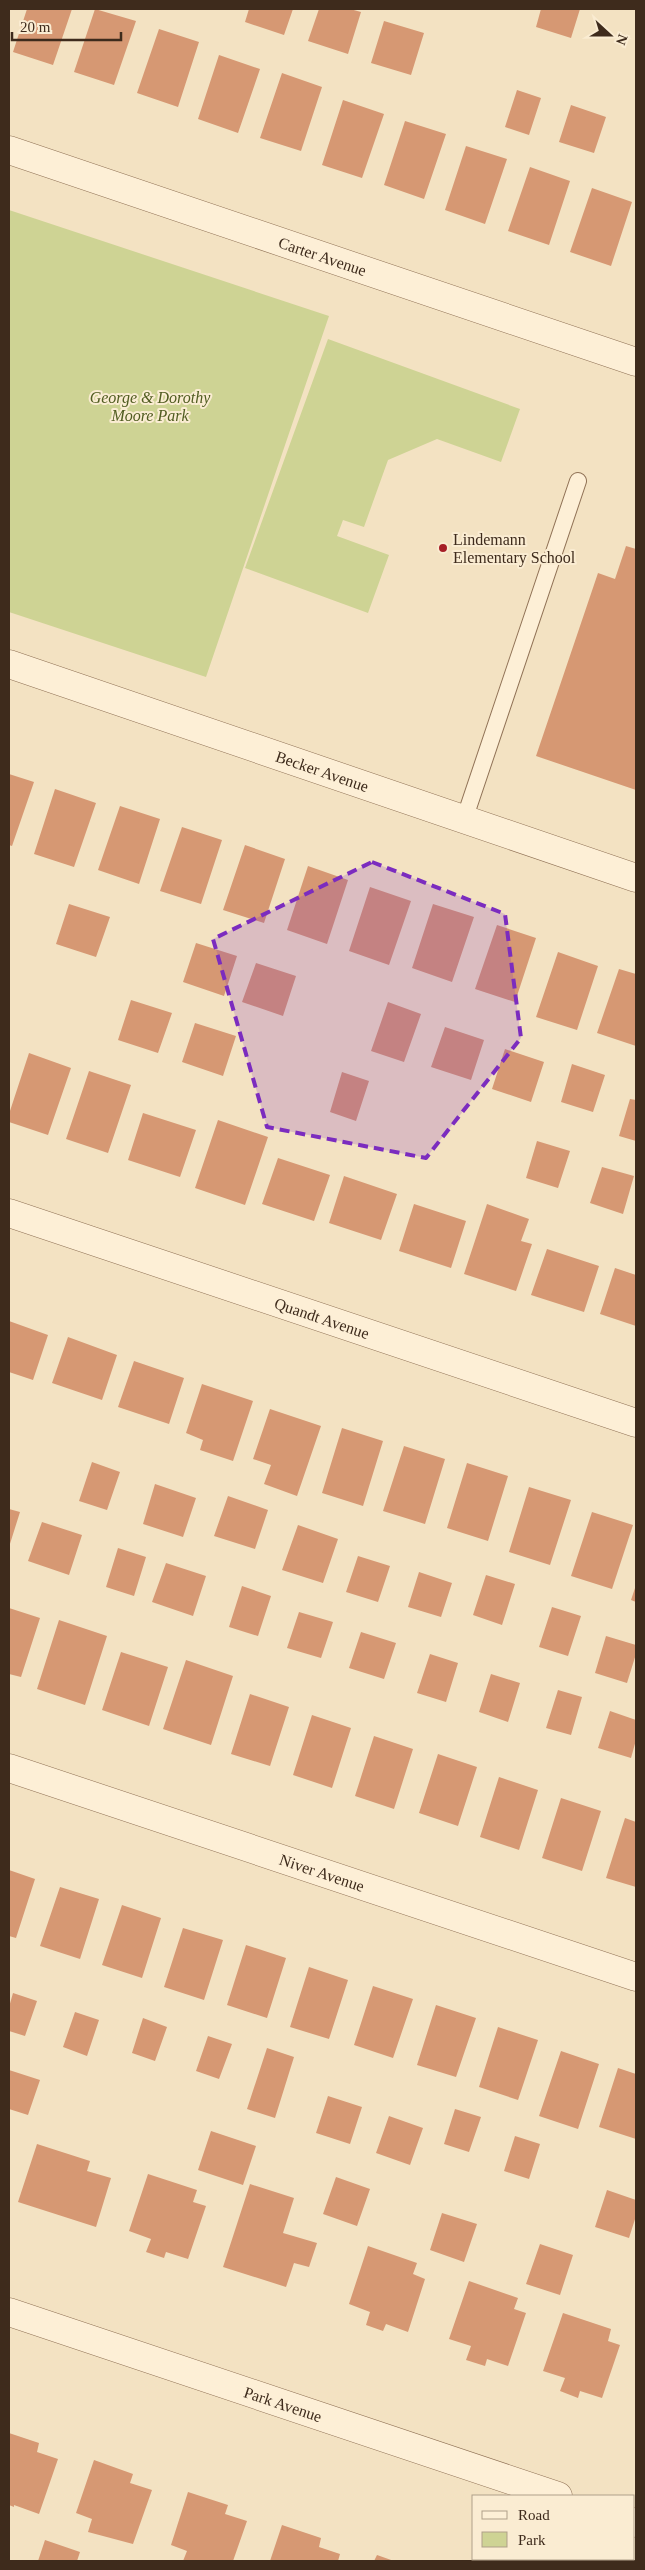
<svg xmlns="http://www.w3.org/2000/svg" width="645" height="2570" viewBox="0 0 645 2570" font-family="Georgia,serif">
	<rect width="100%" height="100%" fill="#f3e2c2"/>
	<path fill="#ced394" d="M9,210L329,316L206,677L9,612Z
		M328,339L520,409L501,462L437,439L388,460L364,527L343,520L337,536L389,555L368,613L245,568Z"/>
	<path fill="#d69873" d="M27,9H72L53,65L13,52Z
		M95,9L136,21L114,85L74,72Z
		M249,9H293L284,35L245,22Z
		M319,9H350L361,12L348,54L308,41Z
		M541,9H580L571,38L536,27Z
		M384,21L424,33L411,75L371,63Z
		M159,29L199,42L178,107L137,93Z
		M219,55L260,69L238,133L198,119Z
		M282,73L322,87L301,151L260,138Z
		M517,90L541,98L529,135L505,127Z
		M343,100L384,114L362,178L322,165Z
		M571,105L606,117L594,153L559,142Z
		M405,121L446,134L424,199L384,185Z
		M466,146L507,159L485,224L445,210Z
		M530,167L570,181L549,245L508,231Z
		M592,188L632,202L611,266L570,252Z
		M626,546L636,549V790L536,756L598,573L615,579Z
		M9,774L34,782L12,846L9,845Z
		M55,789L96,803L74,867L34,854Z
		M120,806L160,819L139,884L98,870Z
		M182,827L222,840L201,904L160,891Z
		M245,845L285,859L264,923L223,910Z
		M308,866L348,880L327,944L287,930Z
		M370,887L411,901L389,965L349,951Z
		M69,904L110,917L96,957L56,944Z
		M433,904L474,917L452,982L412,968Z
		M497,925L536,938L515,1002L475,989Z
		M196,943L237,956L224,996L183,982Z
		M558,952L598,966L577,1030L536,1017Z
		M256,963L296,976L283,1016L242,1002Z
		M619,969L636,974V1046L597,1033Z
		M131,1000L172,1013L158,1053L118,1040Z
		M388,1002L421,1014L404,1062L371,1051Z
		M195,1023L236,1036L223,1076L182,1062Z
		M445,1027L484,1040L471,1080L431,1067Z
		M505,1049L544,1062L531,1102L492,1089Z
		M29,1053L71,1068L48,1135L9,1122V1114Z
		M572,1064L605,1075L593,1112L561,1102Z
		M89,1071L131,1085L108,1153L66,1139Z
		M342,1072L369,1081L356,1121L330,1112Z
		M630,1099L636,1100V1141L619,1136Z
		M143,1113L196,1130L180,1177L128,1160Z
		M218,1120L268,1137L245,1205L195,1188Z
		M537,1141L570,1151L558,1188L526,1178Z
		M278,1158L330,1175L314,1221L262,1204Z
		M602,1167L634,1176L623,1214L590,1203Z
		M344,1176L397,1194L381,1240L329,1223Z
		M414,1204L466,1221L451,1268L399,1251Z
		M487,1204L529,1219L521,1241L532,1244L516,1291L464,1274Z
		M547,1249L599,1266L584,1312L531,1295Z
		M615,1268L636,1275V1326L600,1314Z
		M9,1321L48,1335L33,1380L9,1372Z
		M68,1337L117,1355L102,1400L52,1383Z
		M134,1361L184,1378L169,1424L118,1407Z
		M202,1384L253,1401L233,1461L200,1450L203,1440L186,1433Z
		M270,1409L321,1426L297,1496L264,1484L271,1465L253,1459Z
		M342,1428L383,1441L363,1506L322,1493Z
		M404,1446L445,1459L425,1524L383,1511Z
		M92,1462L120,1472L107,1510L79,1501Z
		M467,1463L508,1476L488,1541L447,1528Z
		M155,1484L196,1498L183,1537L143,1524Z
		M529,1487L571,1500L550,1565L509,1552Z
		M228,1496L268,1510L255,1549L214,1536Z
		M9,1509L20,1512L9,1547Z
		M592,1512L633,1525L612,1589L571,1576Z
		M42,1522L82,1535L69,1575L28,1561Z
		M298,1525L338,1539L323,1583L282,1570Z
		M118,1548L146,1557L134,1596L106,1587Z
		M358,1556L390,1566L378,1602L346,1592Z
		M166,1563L206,1576L193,1616L152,1602Z
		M419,1572L452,1583L441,1617L408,1607Z
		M486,1575L515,1584L502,1625L473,1615Z
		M636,1585V1602L631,1600Z
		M242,1586L271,1596L258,1636L229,1627Z
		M552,1607L581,1616L568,1656L539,1647Z
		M9,1608L40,1618L21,1677L9,1674Z
		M299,1612L333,1622L321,1658L287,1648Z
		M59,1620L107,1636L85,1705L37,1689Z
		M361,1632L396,1643L384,1679L349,1668Z
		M606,1636L636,1645V1654L627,1683L595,1673Z
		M121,1652L168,1667L149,1726L102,1710Z
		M430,1654L458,1663L446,1702L417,1693Z
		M186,1660L233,1676L211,1745L163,1729Z
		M491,1674L520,1683L508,1722L479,1712Z
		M558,1690L582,1697L571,1735L546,1728Z
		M250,1694L289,1707L270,1766L231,1754Z
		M610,1711L636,1720V1740L631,1758L598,1748Z
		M312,1715L351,1728L332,1788L293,1775Z
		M374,1736L413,1749L394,1809L355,1796Z
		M438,1754L477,1767L458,1826L419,1813Z
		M499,1777L538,1790L519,1850L480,1837Z
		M561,1798L601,1811L582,1871L542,1858Z
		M625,1818L636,1822V1887L606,1878Z
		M9,1870L35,1879L16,1938L9,1936Z
		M60,1887L99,1899L80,1959L40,1946Z
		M122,1905L161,1918L142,1978L102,1965Z
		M183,1928L223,1940L204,2000L164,1987Z
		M246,1945L286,1958L267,2018L227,2005Z
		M309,1967L348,1980L329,2039L290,2027Z
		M373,1986L413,1999L393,2058L354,2045Z
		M13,1993L37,2001L25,2036L9,2031V2007Z
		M436,2005L476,2018L456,2077L417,2065Z
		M75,2012L99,2020L87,2056L63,2047Z
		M143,2018L167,2027L155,2061L132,2053Z
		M498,2027L538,2040L518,2100L479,2087Z
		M208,2036L232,2044L219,2079L196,2071Z
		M267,2048L294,2057L275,2118L247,2109Z
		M561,2051L599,2064L578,2129L539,2116Z
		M618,2068L636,2074V2139L599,2127Z
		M9,2070L40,2080L28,2115L9,2109Z
		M328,2096L362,2107L350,2144L316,2133Z
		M455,2109L481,2117L469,2152L444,2144Z
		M389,2116L423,2128L410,2165L376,2153Z
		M211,2131L256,2146L243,2185L198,2170Z
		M515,2136L540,2144L529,2179L504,2171Z
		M37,2144L90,2161L87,2171L111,2178L96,2227L18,2202Z
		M148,2174L197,2190L193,2202L206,2206L188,2259L166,2252L164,2258L146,2252L151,2239L129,2231Z
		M336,2177L370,2189L357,2226L323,2214Z
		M250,2184L294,2198L283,2233L317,2243L309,2267L294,2263L286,2287L223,2267Z
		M607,2190L636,2200V2216L629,2238L595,2227Z
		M442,2213L477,2224L464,2262L430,2250Z
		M540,2244L573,2255L560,2295L526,2284Z
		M368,2246L417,2263L413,2274L425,2279L408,2332L386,2324L383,2331L366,2325L370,2312L349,2304Z
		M469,2281L518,2298L514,2309L526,2313L508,2366L487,2359L485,2366L466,2360L471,2346L449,2339Z
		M563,2313L611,2329L608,2341L620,2345L602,2398L580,2391L578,2398L560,2391L565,2378L543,2371Z
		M9,2433L39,2443L37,2452L58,2459L39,2514L14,2505V2507L9,2505Z
		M94,2460L133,2474L130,2483L152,2490L133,2544L88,2532L92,2519L76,2513Z
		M188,2492L228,2505L225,2514L247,2521L233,2561H183L187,2551L171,2545Z
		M282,2525L321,2538L319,2547L340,2554L338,2561H270Z
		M45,2540L80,2552L77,2561H38Z
		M377,2555L394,2561H374Z"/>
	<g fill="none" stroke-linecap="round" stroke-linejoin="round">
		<defs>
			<path id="lane" d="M464,820L578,481"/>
			<g id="street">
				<path id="s1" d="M9,150L636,362"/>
				<path id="s2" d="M9,664L636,878"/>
				<path id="s3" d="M9,1213L636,1423"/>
				<path id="s4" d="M9,1768L636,1977"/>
				<path id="s5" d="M9,2312L558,2496"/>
				<path d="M634,2522L636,2523"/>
			</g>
		</defs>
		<use href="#lane" stroke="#907256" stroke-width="18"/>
		<use href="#street" stroke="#907256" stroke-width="29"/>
		<use href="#lane" stroke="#fdefd6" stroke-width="16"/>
		<use href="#street" stroke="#fdefd6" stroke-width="28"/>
	</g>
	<path fill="#7b2cbf" fill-opacity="0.2" stroke="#7b2cbf" stroke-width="4" stroke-dasharray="10 6" stroke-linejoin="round" d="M372,862L505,914L521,1038L426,1158L267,1127L213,939Z"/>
	<circle fill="#a61f26" stroke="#faecd2" stroke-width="2" cx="443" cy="548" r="5"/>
	<g text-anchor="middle" stroke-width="4" stroke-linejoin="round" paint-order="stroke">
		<g font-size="16" fill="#3e2b1c" stroke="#faecd2">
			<text dy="6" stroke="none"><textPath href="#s1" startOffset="331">Carter Avenue</textPath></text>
			<text dy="6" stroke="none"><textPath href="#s2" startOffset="331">Becker Avenue</textPath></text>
			<text dy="6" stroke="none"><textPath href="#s3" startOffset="330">Quandt Avenue</textPath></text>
			<text dy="6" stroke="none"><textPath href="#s4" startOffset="330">Niver Avenue</textPath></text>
			<text dy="6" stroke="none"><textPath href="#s5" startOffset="289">Park Avenue</textPath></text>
		</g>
		<g font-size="16" font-style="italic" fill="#505c20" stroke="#faecd2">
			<text x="150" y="403">George &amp; Dorothy<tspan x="150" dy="18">Moore Park</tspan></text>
		</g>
		<g font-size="16" fill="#3e2b1c" stroke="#faecd2" text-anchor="start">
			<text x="453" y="545">Lindemann<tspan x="453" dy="18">Elementary School</tspan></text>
		</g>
	</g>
	<rect width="645" height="2570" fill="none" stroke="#3e2b1c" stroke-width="20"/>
	<rect x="472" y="2495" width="162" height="65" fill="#faecd2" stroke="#af9f89"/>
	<rect x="482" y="2511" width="25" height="8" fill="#fdefd6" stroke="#af9f89"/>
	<text x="518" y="2520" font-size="15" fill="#3e2b1c">Road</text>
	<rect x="482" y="2532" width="25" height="15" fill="#ced394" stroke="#af9f89"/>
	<text x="518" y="2545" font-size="15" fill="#3e2b1c">Park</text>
	<g transform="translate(610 35) rotate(111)" stroke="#faecd2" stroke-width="4" paint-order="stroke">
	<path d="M0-4L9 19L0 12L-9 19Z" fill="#3e2b1c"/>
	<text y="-8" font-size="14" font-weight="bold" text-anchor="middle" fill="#3e2b1c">N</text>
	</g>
	<path d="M12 32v8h109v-8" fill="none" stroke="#3e2b1c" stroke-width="2.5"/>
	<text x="20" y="32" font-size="15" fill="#3e2b1c" stroke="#faecd2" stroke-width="4" paint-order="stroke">20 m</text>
</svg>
